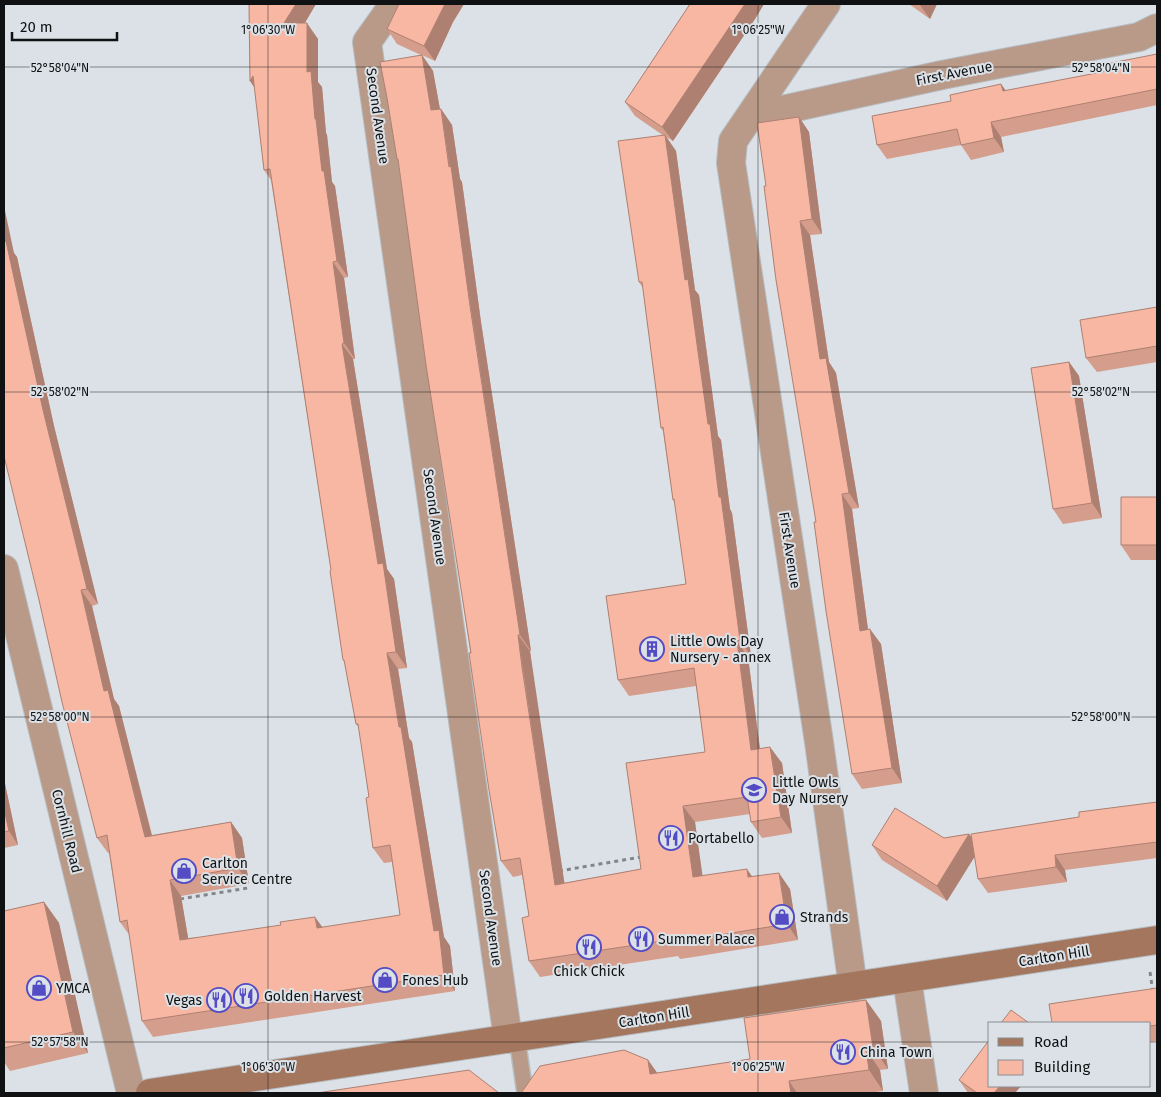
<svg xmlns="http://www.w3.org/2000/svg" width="1161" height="1097" viewBox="0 0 1161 1097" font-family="'Fira Sans',sans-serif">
	<rect width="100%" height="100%" fill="#dbe1e6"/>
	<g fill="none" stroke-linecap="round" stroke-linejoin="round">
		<defs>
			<path id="service" d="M517,1038L525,1093"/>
			<path id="minor" d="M394,4L367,42L508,1039
				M826,4L733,141L731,163L819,742L853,987
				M750,117L942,75L1139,37L1157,28
				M4,569L131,1093
				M907,979L924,1093"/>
			<path id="secondary" d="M150,1093L1157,940"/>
		</defs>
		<use href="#service" stroke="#b6bcc0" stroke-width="18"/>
		<use href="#minor" stroke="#b6bcc0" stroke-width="30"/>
		<use href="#secondary" stroke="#b6bcc0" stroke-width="30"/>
		<path stroke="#828689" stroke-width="3" stroke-dasharray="4 4" stroke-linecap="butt" d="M559,871L641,857
			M180,899L248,888
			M1150,972L1153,993"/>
		<use href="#service" stroke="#b99988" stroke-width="15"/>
		<use href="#minor" stroke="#b99988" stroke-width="28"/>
		<use href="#secondary" stroke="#a4765d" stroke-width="28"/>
	</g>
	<path fill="#d59d8c" d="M249,4H316L305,23L318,39V82L322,87L326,133L327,135L332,182L335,186L348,277L344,278L355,359H353L387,569L394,579L407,668L398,669L409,738L412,742L444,937L450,946L455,991L153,1037L142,1021L130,936L120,922L109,853H108L97,838L39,600L14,253L17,257L54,426L98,604L92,606L114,699L119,706L152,835L231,822L242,838L249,884L181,896L188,938L323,928L400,915L392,862L384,863L373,848L369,797L359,728L356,724L345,663L343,660L331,570L271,180L264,170L255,88L250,81Z
		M399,4H464L453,22L435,61L422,55L433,71L440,109H441L452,125L460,179L462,182L481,322L531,651H530L534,683L564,883L641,869L705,752L696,686L629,696L618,680L686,584L675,503L673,500L663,431L661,428L643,288L639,282L664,136L635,116L625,102L690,4H764L755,19L673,141L666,137L676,151L695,290L699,295L718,436L721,440L730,509L732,513L751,656L748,657L760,748L782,763L792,833L762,838L751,822L750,814L695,822L702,876L752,877L790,889L798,940L700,956L680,959L678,956L540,977L529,961V916L522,875L513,877L501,861L398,161L397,159L421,55L397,44L387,29Z
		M909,4H937L930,19Z
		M1157,54V105L1001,137L1004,152L971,160L961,145L887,159L877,145L951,101L1001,84L1006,91L1112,70Z
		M799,117L809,132L822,234L810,235L829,362L836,373L859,508L852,509L868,629L881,644L902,783L862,789L852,774L816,522L766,186Z
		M1157,307V362L1097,372L1086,358Z
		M1069,362L1079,376L1102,518L1063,524L1053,509Z
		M1157,497V560H1131L1121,545Z
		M4,779L18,845L4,848Z
		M1157,802V858L1065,870L1067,882L988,893L978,879L975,856L947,901L882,860L872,845L944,838L969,834L972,838Z
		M44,902L59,923L88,1053L10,1071L4,1062V911Z
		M1157,988V1041L1150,1042V1023Z
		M866,1000L881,1021L888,1069L880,1070L883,1091L867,1093H521L648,1060L657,1073L750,1059Z
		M959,1080L990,1086H1021L1015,1093H968Z"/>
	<path fill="#ae8072" d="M296,4H316L295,39L284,23Z
		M445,4H464L453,22L435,61L424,46Z
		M745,4H764L755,19L673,141L662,127Z
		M920,4H937L930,19L920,5Z
		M307,23L318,39V82L322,87L326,133L327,135L332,182L335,186L348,277L337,261L322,171L307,72Z
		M422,55L433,71L443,126L431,110Z
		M253,76L261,97L250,81Z
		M1001,84L1011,98L1003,91Z
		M441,109L452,125L460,179L462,182L481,322L531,651L520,635Z
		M799,117L809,132L822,234L812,219Z
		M991,122L1001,137L1004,152L994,138Z
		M665,135L676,151L695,290L699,295L718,436L721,440L730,509L732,513L751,656L740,640L719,497L685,280Z
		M4,206L14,253L17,257L54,426L98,604L87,589L43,410L4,240Z
		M800,221L810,235L829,362L836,373L859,508L849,493L820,359Z
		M333,262L344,278L355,359L344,343Z
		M342,344L353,359L387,569L394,579L407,668L396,652L378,564Z
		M1069,362L1079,376L1102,518L1092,503Z
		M842,494L852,509L870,645L860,631Z
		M81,590L92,606L114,699L119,706L156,852L145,837L104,691Z
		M870,629L881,644L902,783L892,768Z
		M518,635L530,651L567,900L555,885Z
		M737,641L748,657L762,766L751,750Z
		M387,653L398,669L409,738L412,742L444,937L450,946L455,991L444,975L434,931Z
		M770,747L782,763L792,833L781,817Z
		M4,779L18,845L9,831L4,809Z
		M683,806L695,822L705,893L693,877Z
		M231,822L242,838L249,884L238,868Z
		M969,834L980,848L947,901L937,886Z
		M1055,855L1065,870L1067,882L1056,867Z
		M747,869L758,885L748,877Z
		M779,873L790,889L798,940L787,924Z
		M170,880L181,896L191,955L180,940Z
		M44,902L59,923L88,1053L73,1032Z
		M315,917L326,932L317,928Z
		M866,1000L881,1021L888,1069L873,1048Z
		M866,1049L880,1070L883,1091L869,1070Z
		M648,1060L663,1081L650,1074Z
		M789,1081L797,1093H791Z
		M1000,1086H1021L1015,1093H994Z"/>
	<path fill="#f8b7a3" stroke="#ae8072" d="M249,4H296L284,23H307V72L311,71L315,119H316L322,171H324L337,261L333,262L344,343L342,344L378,564L383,563L396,652L387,653L399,727H401L434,931L439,930L444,975L142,1021L127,920L120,922L107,835L97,838L62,702L39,600L4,456V240V242L6,241L43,410L87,589L81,590L104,691L108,690L145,837L231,822L238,868L170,880L180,940L281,925L280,922L315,917L317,928L400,915L390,845L373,848L366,798L369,797L358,724H356L344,660H343L330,571L331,570L270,169L264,170L253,76L250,81Z
		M399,4H445L424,46L387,29Z
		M690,4H745L662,127L625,102Z
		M1157,54V89L991,122L994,138L961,145L957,129L877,145L872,116L951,101L950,95L1001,84L1003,91L1112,70L1111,63Z
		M422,55L431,110L441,109L449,167L451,166L470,306L520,635H518L522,667L555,885L641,869L626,763L705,752L694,668L618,680L606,596L686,584L674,499L673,500L663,427L661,428L642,282H639L618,141L665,135L685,280L688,279L708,424H710L719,497H721L740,640L737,641L751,750L770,747L781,817L751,822L747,797L683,806L693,877L747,869L748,877L779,873L787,924L689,940L669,943V940L529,961L522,918L529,916L520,858L501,861L489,790L469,653H471L426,365L398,159H397L387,98L380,62Z
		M799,117L812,219L800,221L820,359L826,358L849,493L842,494L860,631L870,629L892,768L852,774L826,611L814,522H816L776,280L764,186H766L757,123Z
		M1157,307V346L1086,358L1080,320Z
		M1069,362L1092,503L1053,509L1031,368Z
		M1121,497H1157V545H1121Z
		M1157,802V842L1055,855L1056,867L978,879L971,834L1079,817V812Z
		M895,808L944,838L969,834L937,886L872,845Z
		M4,809L9,831L4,832Z
		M44,902L73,1032L4,1048V911Z
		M1157,988V1025L1150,1026V1023H1052L1049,1004Z
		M866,1000L873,1048L866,1049L869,1070L789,1081L791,1093H521L540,1066L624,1050L648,1060L650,1074L750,1059L744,1018Z
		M1011,1010L1029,1023H1001Z
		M990,1039V1086H1000L994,1093H977L959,1080Z
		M469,1070L499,1093H317Z"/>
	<path fill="none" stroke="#0f1112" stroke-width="1" stroke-opacity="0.45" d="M268,4V1093M758,4V1093M4,67H1157M4,392H1157M4,717H1157M4,1042H990M1150,1042H1157"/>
	<defs>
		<symbol id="building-ring" viewBox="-11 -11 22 22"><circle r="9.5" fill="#dbe1e6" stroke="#534cc4" stroke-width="1.5"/><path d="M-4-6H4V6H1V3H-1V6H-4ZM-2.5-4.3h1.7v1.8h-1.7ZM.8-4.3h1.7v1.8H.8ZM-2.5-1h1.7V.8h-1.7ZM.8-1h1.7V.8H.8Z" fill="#534cc4"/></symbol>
		<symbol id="school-ring" viewBox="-11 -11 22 22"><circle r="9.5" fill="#dbe1e6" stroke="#534cc4" stroke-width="1.5"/><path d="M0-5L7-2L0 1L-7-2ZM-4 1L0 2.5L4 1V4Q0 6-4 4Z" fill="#534cc4"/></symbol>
		<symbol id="restaurant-ring" viewBox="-11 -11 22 22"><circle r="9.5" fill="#dbe1e6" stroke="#534cc4" stroke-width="1.5"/><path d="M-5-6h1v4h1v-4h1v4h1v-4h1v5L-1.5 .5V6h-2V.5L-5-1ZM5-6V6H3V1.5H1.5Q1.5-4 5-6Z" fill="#534cc4"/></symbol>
		<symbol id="shop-ring" viewBox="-11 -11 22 22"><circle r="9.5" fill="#dbe1e6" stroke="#534cc4" stroke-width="1.5"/><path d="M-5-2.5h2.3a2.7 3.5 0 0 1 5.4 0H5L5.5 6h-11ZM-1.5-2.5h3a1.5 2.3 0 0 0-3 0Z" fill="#534cc4"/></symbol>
	</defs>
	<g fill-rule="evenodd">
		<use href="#building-ring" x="638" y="635" width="28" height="28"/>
		<use href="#school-ring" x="740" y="776" width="28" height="28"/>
		<use href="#restaurant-ring" x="657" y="824" width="28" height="28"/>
		<use href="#shop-ring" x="170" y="857" width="28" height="28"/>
		<use href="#shop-ring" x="768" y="903" width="28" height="28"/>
		<use href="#restaurant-ring" x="627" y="925" width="28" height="28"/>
		<use href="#restaurant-ring" x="575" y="933" width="28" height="28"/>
		<use href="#shop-ring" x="371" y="966" width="28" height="28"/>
		<use href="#shop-ring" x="25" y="974" width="28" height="28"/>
		<use href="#restaurant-ring" x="232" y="982" width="28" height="28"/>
		<use href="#restaurant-ring" x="205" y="986" width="28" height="28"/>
		<use href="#restaurant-ring" x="829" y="1038" width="28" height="28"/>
	</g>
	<g text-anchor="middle" stroke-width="4" stroke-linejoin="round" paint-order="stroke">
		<g font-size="14" fill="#0f1112" stroke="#dbe1e6">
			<text transform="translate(954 73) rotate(-11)" y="5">First Avenue</text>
			<text transform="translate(378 116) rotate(82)" y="5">Second Avenue</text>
			<text transform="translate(435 517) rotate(82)" y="5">Second Avenue</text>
			<text transform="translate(790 550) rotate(81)" y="5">First Avenue</text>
			<text transform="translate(67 831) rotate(76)" y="5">Cornhill Road</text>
			<text transform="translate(491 918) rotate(82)" y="5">Second Avenue</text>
			<text transform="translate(1054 956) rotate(-9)" y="5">Carlton Hill</text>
			<text transform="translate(654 1017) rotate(-9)" y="5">Carlton Hill</text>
		</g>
		<g font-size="14" fill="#0f1112" stroke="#dbe1e6" text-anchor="start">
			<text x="670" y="646">Little Owls Day<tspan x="670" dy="16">Nursery - annex</tspan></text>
			<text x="772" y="787">Little Owls<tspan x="772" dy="16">Day Nursery</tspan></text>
			<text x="688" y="843">Portabello</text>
			<text x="202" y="868">Carlton<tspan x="202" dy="16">Service Centre</tspan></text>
			<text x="800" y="922">Strands</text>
			<text x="658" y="944">Summer Palace</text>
			<text x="589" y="976" text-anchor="middle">Chick Chick</text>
			<text x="402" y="985">Fones Hub</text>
			<text x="56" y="993">YMCA</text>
			<text x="264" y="1001">Golden Harvest</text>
			<text x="202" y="1005" text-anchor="end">Vegas</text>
			<text x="860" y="1057">China Town</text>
		</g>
	</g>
	<g font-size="12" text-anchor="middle" fill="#0f1112" stroke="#dbe1e6" stroke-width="4" stroke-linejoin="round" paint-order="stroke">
		<text x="268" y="34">1°06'30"W</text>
		<text x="758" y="34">1°06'25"W</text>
		<text x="60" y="72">52°58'04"N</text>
		<text x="1101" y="72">52°58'04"N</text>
		<text x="60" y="396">52°58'02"N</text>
		<text x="1101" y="396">52°58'02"N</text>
		<text x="60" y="721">52°58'00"N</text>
		<text x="1101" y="721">52°58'00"N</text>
		<text x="60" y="1046">52°57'58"N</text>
		<text x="268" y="1071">1°06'30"W</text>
		<text x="758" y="1071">1°06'25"W</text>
	</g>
	<rect width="1161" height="1097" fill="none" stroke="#0f1112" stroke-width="10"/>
	<rect x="988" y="1022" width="162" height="65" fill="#dbe1e6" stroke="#898e91"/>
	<rect x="998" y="1038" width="25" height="8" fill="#a4765d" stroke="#898e91"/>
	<text x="1034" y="1047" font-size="15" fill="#0f1112">Road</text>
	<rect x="998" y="1060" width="25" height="15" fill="#f8b7a3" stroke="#898e91"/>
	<text x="1034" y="1072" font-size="15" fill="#0f1112">Building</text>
	<path d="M12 32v8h105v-8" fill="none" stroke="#0f1112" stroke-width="2.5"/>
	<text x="20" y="32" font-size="15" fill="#0f1112" stroke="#dbe1e6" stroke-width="4" paint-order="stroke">20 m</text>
</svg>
